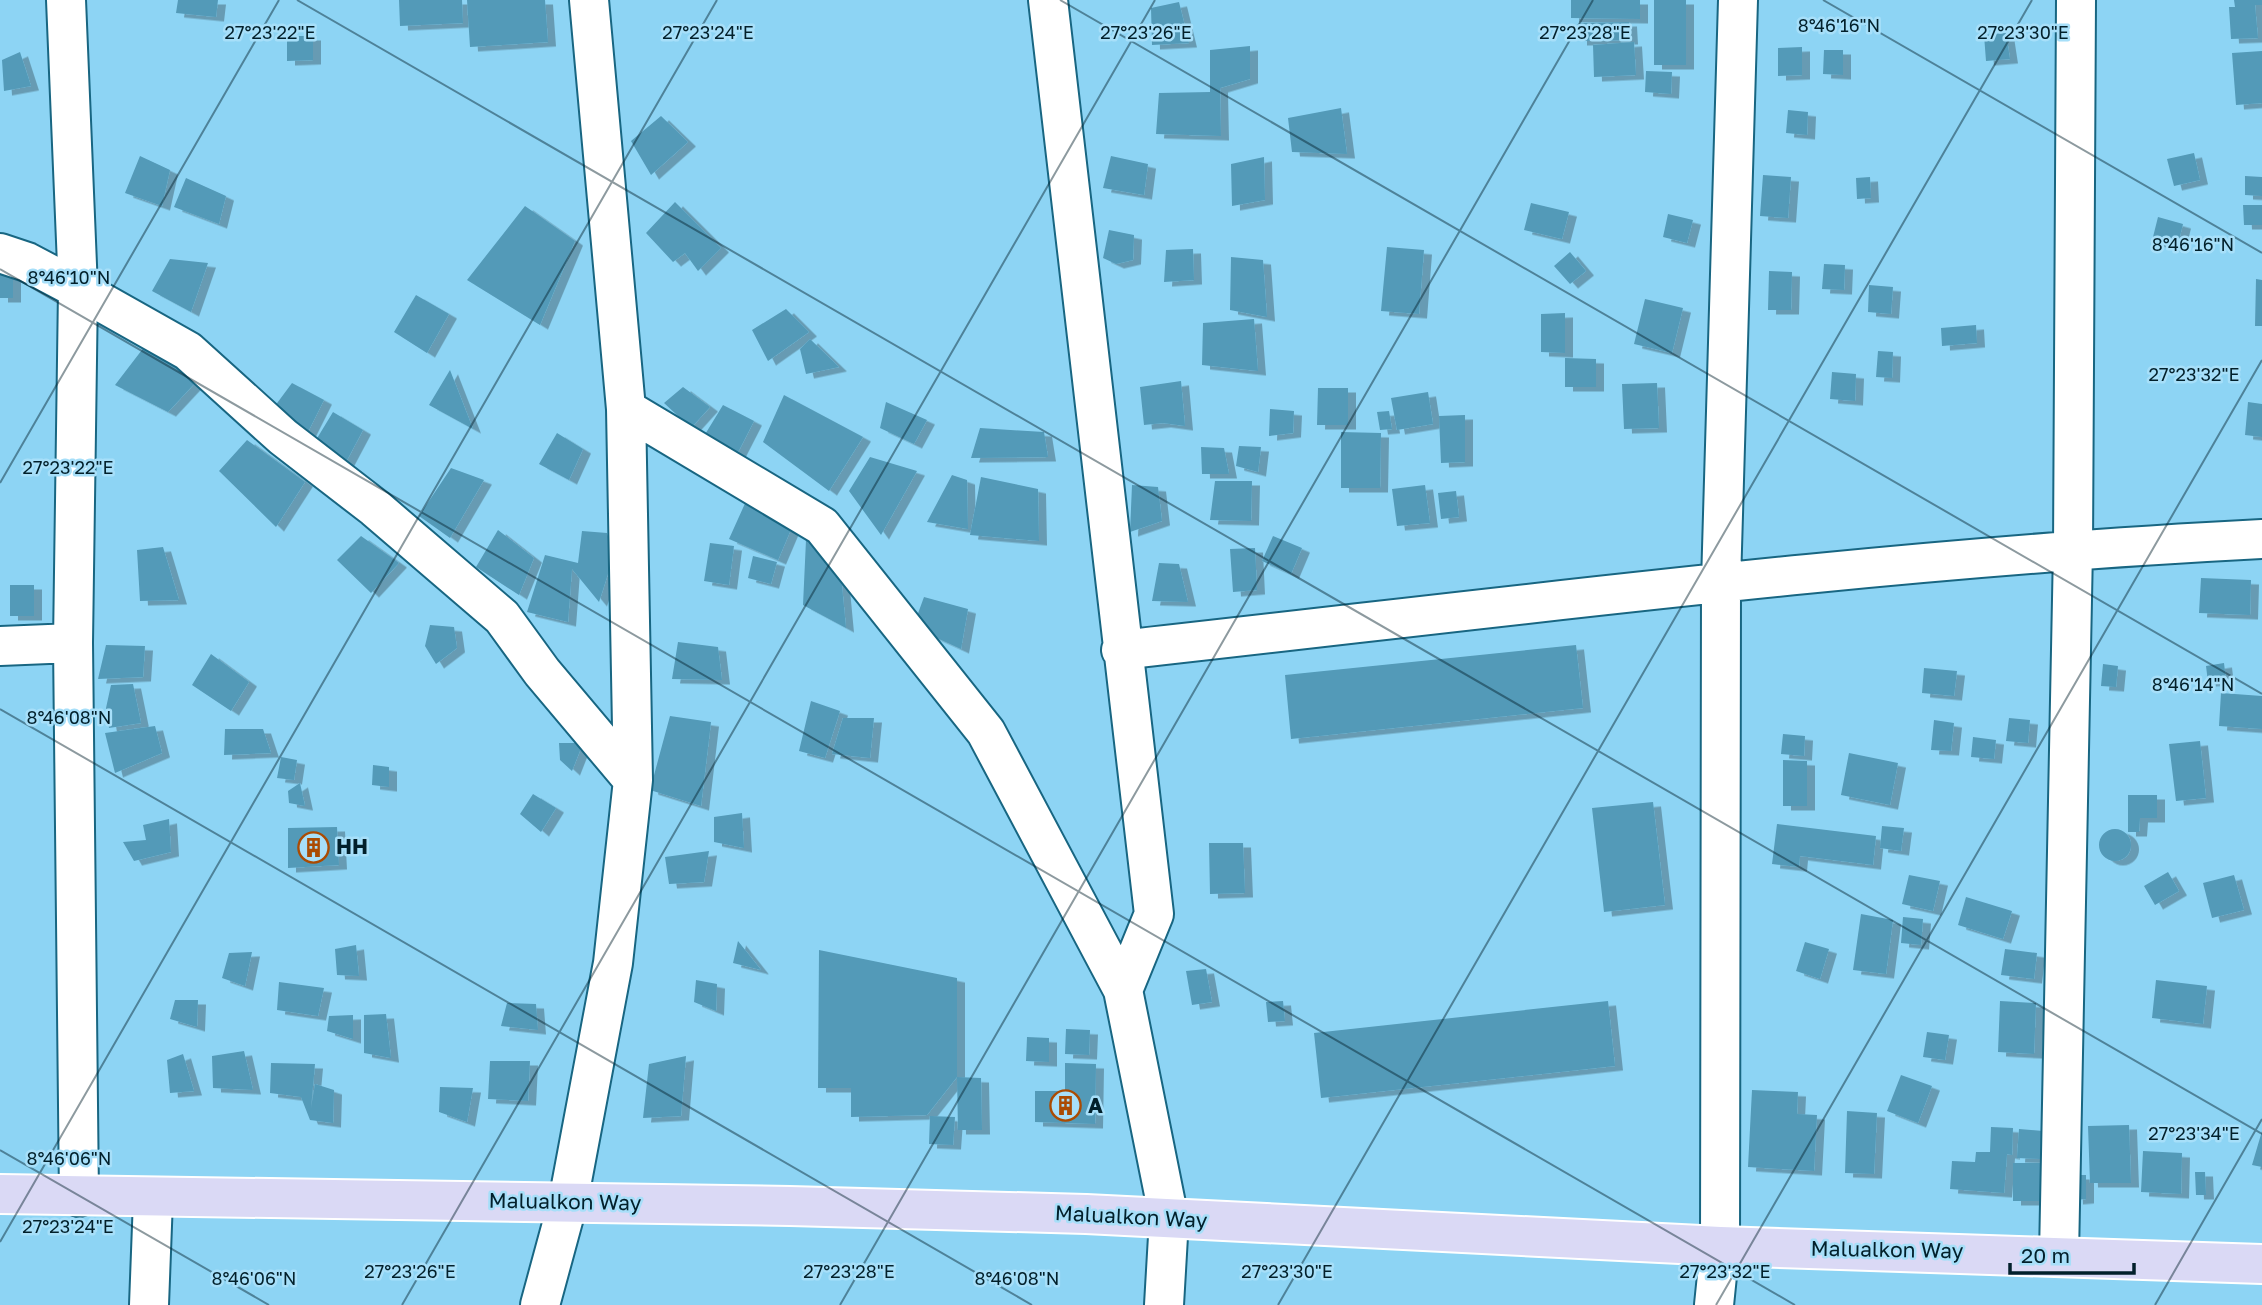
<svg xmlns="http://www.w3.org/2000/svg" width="2262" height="1305" viewBox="0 0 2262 1305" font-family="'Golos Text',sans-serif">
	<defs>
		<filter id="shadow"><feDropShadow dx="8" dy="4.5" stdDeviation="0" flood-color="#0004"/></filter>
	</defs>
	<rect width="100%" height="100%" fill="#8dd4f4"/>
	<path fill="#539ab8" filter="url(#shadow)" d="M178,0H218L216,17L176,13Z
		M399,0H462L463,23L400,26Z
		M467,0H545L548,42L470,47Z
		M1571,0H1640V19L1571,18Z
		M1654,0H1686V65H1654Z
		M2234,0H2262V5H2255L2258,38L2231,39L2229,7H2235Z
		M1179,2L1189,43L1152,45L1151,8Z
		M1629,22L1630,40L1579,41V23Z
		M2006,33L2010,59L1986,61L1984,35Z
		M287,36H313V60L287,61Z
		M1634,42L1636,75L1594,77L1593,45Z
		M1250,46V79L1220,88L1221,136L1156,134L1159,93L1210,92V50Z
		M1802,47V75L1778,76V48Z
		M1824,50H1843V75L1823,74Z
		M2262,51V103L2236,105L2232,53Z
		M20,52L31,86L4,91L2,60Z
		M1646,71L1672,72L1671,94L1645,92Z
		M1341,108L1347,154L1292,152L1288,118Z
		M1788,110L1808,112L1807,135L1786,133Z
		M661,116L688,142L651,175L631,141Z
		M2194,153L2200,180L2174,186L2167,159Z
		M140,156L170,170L162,206L125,193Z
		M1111,156L1148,164L1144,195L1103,188Z
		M1264,157L1265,200L1232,206L1231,164Z
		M1763,175L1791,177L1788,218L1760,216Z
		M2245,176L2262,177V196L2245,195Z
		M1870,177L1871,198L1857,199L1856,178Z
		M186,178L226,196L219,224L174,207Z
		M675,202L721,248L698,271L685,253L673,262L646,233Z
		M1531,203L1569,212L1562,239L1524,230Z
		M2243,205H2262V225H2244Z
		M525,206L575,241L540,325L467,280Z
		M1668,214L1693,220L1687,243L1663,237Z
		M2158,217L2183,224L2177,248L2152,241Z
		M1109,230L1134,235L1133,260L1116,264L1103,258Z
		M1387,247L1424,250L1419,314L1381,311Z
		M1193,249L1194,280L1164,282L1166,250Z
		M1570,252L1586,271L1570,284L1554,266Z
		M1231,257L1263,260L1267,317L1230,310Z
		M170,259L208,263L191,312L152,291Z
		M1824,264L1845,265L1844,290L1822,289Z
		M0,270H13V298H0Z
		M1769,271L1792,272L1791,310H1768Z
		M2256,279L2262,280V326H2255Z
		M1869,285L1893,287L1891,314L1868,312Z
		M416,295L449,314L427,353L394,332Z
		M1645,299L1683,308L1672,353L1634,344Z
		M786,309L809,332L768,361L752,330Z
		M1565,313V353L1541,352V314Z
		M1254,319L1258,371L1202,365L1203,323Z
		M1976,325L1977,343L1942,346L1941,328Z
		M810,339L839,367L806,374L800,349Z
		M148,342L195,383L168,412L115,385Z
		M1878,351L1893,352L1892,378L1876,377Z
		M1565,358L1596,359V387H1565Z
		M450,370L473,429L429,405Z
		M1832,372L1856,374L1855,401L1830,399Z
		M1181,381L1185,426L1163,423L1144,425L1140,387Z
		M292,383L324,400L304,440L269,414Z
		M1657,383L1659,428L1624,429L1622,384Z
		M683,387L710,407L691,428L664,403Z
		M1318,388H1348V425H1317Z
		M1428,392L1433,424L1397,430L1391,398Z
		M784,395L863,437L829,491L763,442Z
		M886,402L927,420L914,444L880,428Z
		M2248,402L2262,404V437L2245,435Z
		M723,405L754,421L733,462L701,441Z
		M1270,409L1294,411L1293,433L1269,436Z
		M1389,411L1392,429L1380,430L1377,412Z
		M333,412L363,430L346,462L316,440Z
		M1465,415V462L1441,463L1439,416Z
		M980,428L1044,432L1048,457L971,458Z
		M1341,432L1381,433L1380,488H1341Z
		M557,433L583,449L569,480L539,464Z
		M247,440L305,482L276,527L219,471Z
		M1239,446L1261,447L1258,472L1236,466Z
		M1201,447L1224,448L1229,474H1202Z
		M870,457L917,471L881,535L849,491Z
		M451,468L484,480L450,538L419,516Z
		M952,475L967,480L968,529L927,522Z
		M981,477L1038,489L1039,541L970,535Z
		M1215,481H1252L1251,521L1210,520Z
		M1132,485L1158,487L1162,521L1130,532Z
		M1425,485L1430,523L1397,526L1392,489Z
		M1456,491L1459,517L1441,519L1438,493Z
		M747,499L795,520L778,560L729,539Z
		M498,530L534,558L519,595L476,567Z
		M582,531L607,533L614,555L599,602L572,569L568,622L527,612L545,555L578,563Z
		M361,536L399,563L371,593L337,560Z
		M1273,536L1302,548L1291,574L1262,561Z
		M806,540L839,554L846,628L803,605Z
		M710,543L734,546L729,585L704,581Z
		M163,547L179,600L140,601L137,550Z
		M1255,548L1257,590L1233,592L1230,549Z
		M753,556L777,562L771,584L748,578Z
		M1159,563L1179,564L1188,602L1152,601Z
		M2201,578L2251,580L2250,615L2199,613Z
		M10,585H34V616H10Z
		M924,597L968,609L961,649L913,627Z
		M430,625L454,627L457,648L436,664L425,646Z
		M678,642L718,647L722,680L672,679Z
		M106,645L145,646L143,677L98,679Z
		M1576,645L1583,708L1291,739L1285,675Z
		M211,654L249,682L231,711L192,685Z
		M2224,663L2226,680L2208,682L2206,666Z
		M2103,664L2118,666L2116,687L2101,686Z
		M1924,668L1957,671L1954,696L1922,693Z
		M133,684L141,723L109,728L106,708L111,685Z
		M2221,693L2262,696V729L2219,726Z
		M811,701L840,711L825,758L799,751Z
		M670,716L711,722L701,806L650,790Z
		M843,718H874L870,758L832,754Z
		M2009,718L2030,720L2028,743L2006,741Z
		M1934,720L1954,723L1951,751L1931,750Z
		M155,726L162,753L115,773L105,733Z
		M225,729H263L271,753L224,755Z
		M1783,734L1805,736L1804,756L1781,754Z
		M1973,737L1996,740L1994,759L1971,757Z
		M2200,741L2206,798L2176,801L2169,744Z
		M559,743H583L572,771L560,760Z
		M1849,753L1898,763L1890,805L1841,795Z
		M281,757L297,760L294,780L277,778Z
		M1783,760L1807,761V806H1783Z
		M373,765L389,767V787L372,785Z
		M300,783L305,806L289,803L288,791Z
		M533,794L556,808L541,832L520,814Z
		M2128,795H2157V818H2140L2139,832H2128Z
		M1653,802L1665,905L1604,912L1592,808Z
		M742,813L744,848L714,842V817Z
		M169,819L171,852L134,861L123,842L146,840L143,825Z
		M1777,824L1876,836L1873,865L1800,856L1799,867L1772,864Z
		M1882,826L1904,828L1901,851L1880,848Z
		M337,827L339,865L288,868V828Z
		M2099 845a16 16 0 1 1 32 0a16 16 0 1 1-32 0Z
		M1209,843H1243L1245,893L1210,894Z
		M709,851L704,882L669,884L665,857Z
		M2168,872L2179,891L2155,905L2144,886Z
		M1909,875L1940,881L1933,911L1902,904Z
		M2234,875L2244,910L2212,918L2203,883Z
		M1966,897L2012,911L2003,939L1958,925Z
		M1861,914L1893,920L1886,974L1853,970Z
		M1903,917L1923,919L1921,945L1901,943Z
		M738,941L761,970L733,963Z
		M1805,942L1829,949L1820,979L1796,971Z
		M356,945L359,976L337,975L335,949Z
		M2005,949L2037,953L2034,979L2001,975Z
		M819,950L957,978V1077L927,1115L851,1117V1088H818Z
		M252,952L245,986L222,978L229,953Z
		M1206,969L1212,1002L1192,1005L1186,971Z
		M696,980L717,984L716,1011L694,1002Z
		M2156,980L2207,986L2203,1024L2152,1018Z
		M279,982L324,988L318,1016L277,1010Z
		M175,1000H198L197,1027L170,1019Z
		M1283,1001L1285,1021L1268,1022L1266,1002Z
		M1608,1001L1615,1066L1321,1098L1314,1033Z
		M2000,1001L2036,1003L2034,1054L1998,1052Z
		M507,1003L536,1004L538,1030L501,1026Z
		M386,1014L391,1058L364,1053V1015Z
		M353,1015V1039L327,1031L329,1016Z
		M1066,1029L1090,1030L1089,1055L1065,1054Z
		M1927,1032L1949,1035L1945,1060L1923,1057Z
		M1027,1037L1049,1038V1062L1026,1061Z
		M244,1051L253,1090L213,1088L212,1056Z
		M183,1054L194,1091L170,1093L167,1060Z
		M686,1056L681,1116L643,1118L649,1064Z
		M490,1061H530L528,1101L488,1099Z
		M271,1063L315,1064L311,1108L315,1084L334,1090L333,1123L310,1120L301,1097L270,1093Z
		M1065,1063L1096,1064L1095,1124L1035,1122V1091H1065Z
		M1901,1075L1932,1086L1918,1123L1887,1111Z
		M957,1077L981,1078L982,1130H958Z
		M440,1087L473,1088L467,1122L439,1112Z
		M1752,1090L1798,1092L1797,1114L1817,1115L1814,1171L1748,1167Z
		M1847,1111L1877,1113L1874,1174L1845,1173Z
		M930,1116L955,1117L953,1145L929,1144Z
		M2129,1125L2131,1183H2090L2088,1126Z
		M1991,1127L2013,1128L2012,1155L2007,1154L2004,1193L1950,1189L1952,1161L1975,1162L1976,1152H1990Z
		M2019,1129L2043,1131L2041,1159L2017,1158Z
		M2262,1131V1167L2252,1165Z
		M2143,1151L2182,1153L2181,1194L2141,1192Z
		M2013,1163H2050V1201H2013Z
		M2195,1172H2205L2206,1195H2196Z
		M2074,1175H2086V1199L2075,1200Z"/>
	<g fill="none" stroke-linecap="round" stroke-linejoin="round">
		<defs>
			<path id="minor" d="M66,0L78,289L73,643
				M1048,0L1154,914L1123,990L1169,1219L1164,1305
				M0,253L27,262L78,289L188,351L283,437L375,508L502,617L542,672L633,780
				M626,409L822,526L986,732L1123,990
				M0,646L73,643L79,1197
				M1121,650C1501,608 1880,558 2262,539
				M2059,1255L2073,549L2076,0
				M149,1305L153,1199
				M540,1305L568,1202L613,963L633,780L626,409L589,0
				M1714,1305L1720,1246L1721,583L1738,0"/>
			<path id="primary" d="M0,1194L790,1206L1086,1214L1720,1246L2262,1264"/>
		</defs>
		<use href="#minor" stroke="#186682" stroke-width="42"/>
		<use href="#primary" stroke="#fff" stroke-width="42"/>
		<use href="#minor" stroke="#fff" stroke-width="38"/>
		<use href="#primary" stroke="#dad9f5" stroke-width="38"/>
	</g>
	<path fill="none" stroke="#02202b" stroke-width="2" stroke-opacity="0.45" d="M297,0L2262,1134M1060,0L2262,694M1823,0L2262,253M0,269L1795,1305M0,483L279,0M0,709L1032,1305M0,1150L269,1305M0,1242L717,0M402,1305L1155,0M840,1305L1593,0M1278,1305L2032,0M1716,1305L2262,360M2155,1305L2262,1119"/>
	<defs>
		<symbol id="building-ring" viewBox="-11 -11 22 22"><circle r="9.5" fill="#a7dff9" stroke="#ab4b02" stroke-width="1.5"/><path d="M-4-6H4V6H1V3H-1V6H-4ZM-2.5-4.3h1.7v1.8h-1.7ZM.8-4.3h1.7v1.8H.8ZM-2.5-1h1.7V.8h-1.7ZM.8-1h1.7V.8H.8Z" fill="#ab4b02"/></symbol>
	</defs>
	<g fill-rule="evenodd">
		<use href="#building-ring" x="296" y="830" width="35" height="35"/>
		<use href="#building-ring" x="1048" y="1088" width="35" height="35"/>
	</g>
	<g text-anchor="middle" stroke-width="5" stroke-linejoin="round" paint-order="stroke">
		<g font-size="21" font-weight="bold" fill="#02202b" stroke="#a7dff9" text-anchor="start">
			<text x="336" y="854">HH</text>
			<text x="1088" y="1113">A</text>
		</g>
		<g font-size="21" fill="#02202b" stroke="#a7dff9">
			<text transform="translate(565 1202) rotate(1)" y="7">Malualkon Way</text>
			<text transform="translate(1131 1217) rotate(3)" y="7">Malualkon Way</text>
			<text transform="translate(1887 1250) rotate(1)" y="7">Malualkon Way</text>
		</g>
	</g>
	<g font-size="18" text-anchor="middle" fill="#02202b" stroke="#a7dff9" stroke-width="5" stroke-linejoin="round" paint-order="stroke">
		<text x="1839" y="32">8°46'16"N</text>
		<text x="270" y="39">27°23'22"E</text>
		<text x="708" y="39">27°23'24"E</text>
		<text x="1146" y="39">27°23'26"E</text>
		<text x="1585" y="39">27°23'28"E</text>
		<text x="2023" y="39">27°23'30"E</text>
		<text x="2193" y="251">8°46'16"N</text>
		<text x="69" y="284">8°46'10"N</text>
		<text x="2194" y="381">27°23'32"E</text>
		<text x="68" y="474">27°23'22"E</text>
		<text x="2193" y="691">8°46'14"N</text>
		<text x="69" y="724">8°46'08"N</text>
		<text x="2194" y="1140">27°23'34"E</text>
		<text x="69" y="1165">8°46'06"N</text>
		<text x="68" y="1233">27°23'24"E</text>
		<text x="410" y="1278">27°23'26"E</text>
		<text x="849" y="1278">27°23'28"E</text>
		<text x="1287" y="1278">27°23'30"E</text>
		<text x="1725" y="1278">27°23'32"E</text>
		<text x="254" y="1285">8°46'06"N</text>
		<text x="1017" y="1285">8°46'08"N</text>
	</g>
	<path d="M2010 1263v10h124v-10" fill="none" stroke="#02202b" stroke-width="3.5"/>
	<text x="2021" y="1263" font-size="21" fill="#02202b" stroke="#a7dff9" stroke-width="5" paint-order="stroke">20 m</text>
</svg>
